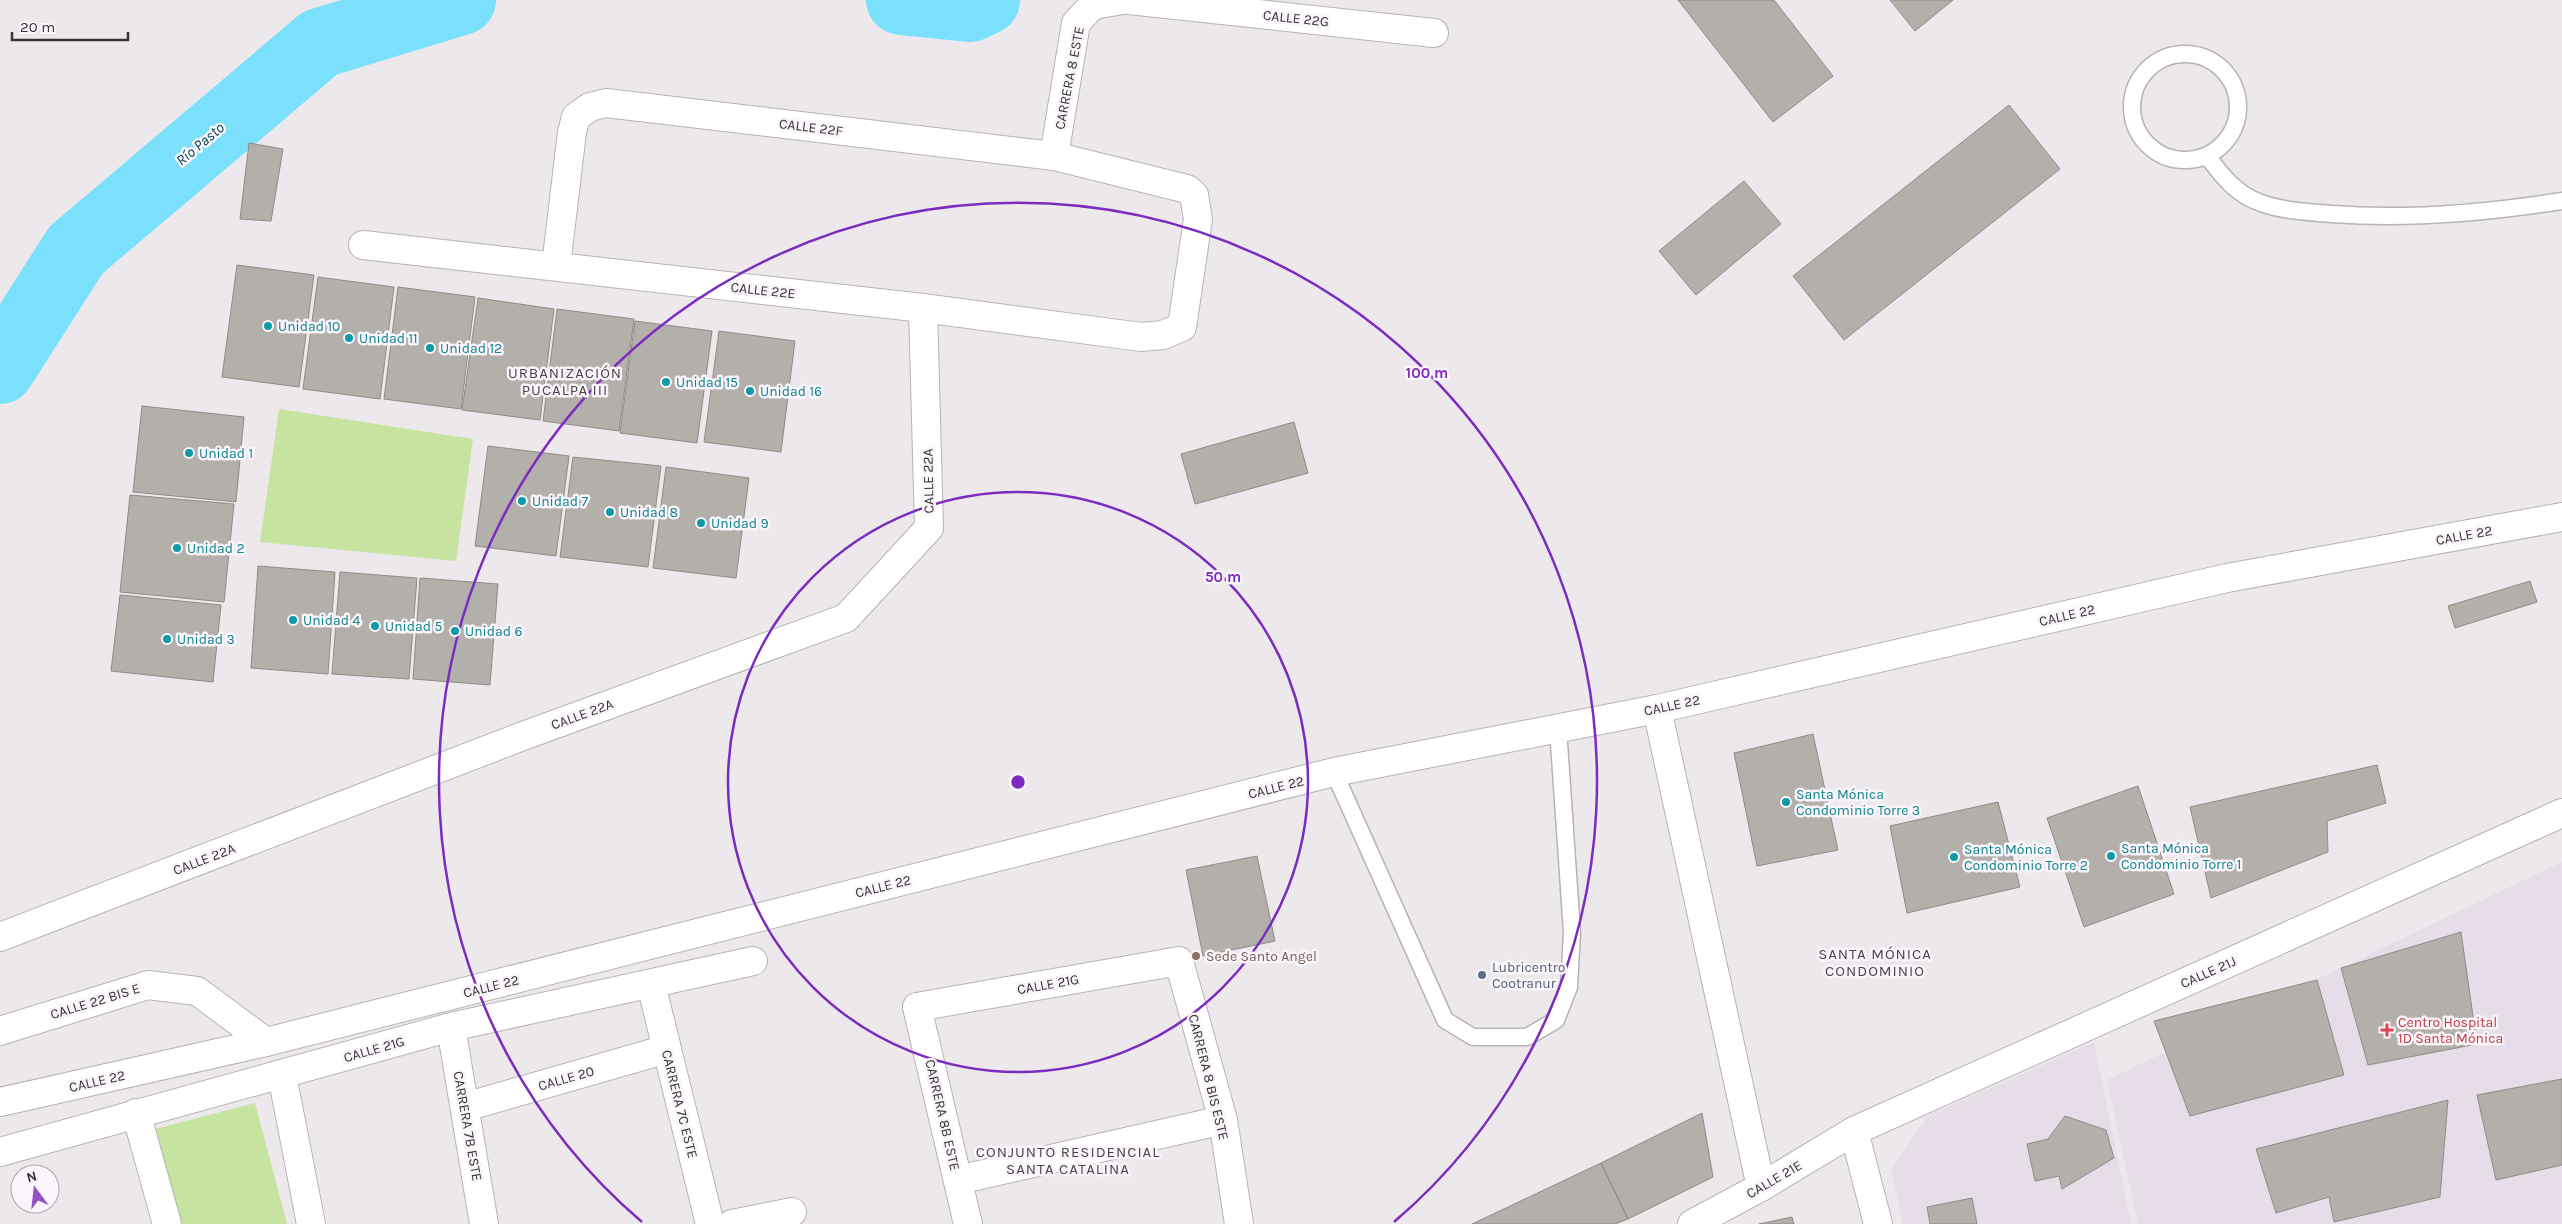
<svg xmlns="http://www.w3.org/2000/svg" width="2562" height="1224" viewBox="0 0 2562 1224" font-family="Karla,sans-serif">
	<rect width="100%" height="100%" fill="#ece8ec"/>
	<path fill="#e7dde8" d="M2562,862V1224H2138L2107,1080Z
		M2094,1042L2131,1224H1903L1891,1169L1928,1116Z"/>
	<path fill="#c7e3a0" d="M279,409L473,439L456,561L260,542Z
		M255,1103L287,1224H179L155,1129Z"/>
	<g fill="none" stroke-linecap="round" stroke-linejoin="round">
		<path stroke="#7ae0fb" stroke-width="70" d="M901,0L970,7L985,0
			M0,369L76,250L320,43L461,0"/>
	</g>
	<path fill="#b3afab" stroke="#8f8b87" d="M1678,0H1774L1833,76L1773,122Z
		M1890,0H1953L1915,31Z
		M2009,105L2060,169L1844,340L1793,276Z
		M249,143L283,149L271,221L240,219Z
		M1744,181L1781,224L1696,295L1659,251Z
		M237,265L314,275L299,387L222,377Z
		M318,277L394,287L380,399L303,389Z
		M398,287L475,297L461,409L384,399Z
		M478,298L554,309L540,420L462,410Z
		M557,309L634,319L619,431L543,421Z
		M635,321L712,331L697,443L620,433Z
		M719,331L795,341L781,452L704,442Z
		M142,406L244,417L236,502L133,492Z
		M1294,422L1308,473L1195,504L1181,454Z
		M488,446L569,456L556,556L475,546Z
		M573,457L661,466L648,567L560,557Z
		M666,467L749,478L736,578L653,568Z
		M130,495L234,504L224,602L120,592Z
		M258,566L335,572L328,674L251,668Z
		M340,572L417,578L409,679L332,674Z
		M420,578L498,584L490,685L413,679Z
		M2530,581L2537,602L2455,628L2448,606Z
		M120,595L221,605L213,682L111,671Z
		M1813,734L1838,850L1757,866L1734,753Z
		M2377,765L2386,803L2327,821L2328,852L2211,898L2190,807Z
		M2138,786L2174,894L2084,927L2047,818Z
		M1998,802L2020,887L1907,913L1890,826Z
		M1257,856L1275,941L1203,956L1186,870Z
		M2461,932L2477,1044L2368,1065L2341,968Z
		M2317,980L2344,1075L2190,1116L2154,1021Z
		M2562,1079V1165L2496,1180L2477,1095Z
		M2448,1100L2440,1197L2334,1222L2329,1197L2276,1213L2256,1149Z
		M1702,1113L1713,1177L1628,1219L1601,1163Z
		M2065,1116L2106,1130L2114,1158L2062,1189L2059,1176L2035,1181L2027,1144L2048,1139Z
		M1601,1163L1628,1219L1615,1224H1472Z
		M1972,1198L1977,1224H1930L1927,1207Z
		M1792,1217L1794,1224H1759Z"/>
	<g fill="none" stroke-linecap="round" stroke-linejoin="round">
		<defs>
			<path id="lane" d="M2132 107a53 53 0 1 1 106 0a53 53 0 1 1-106 0Z
				M2208,157C2222,176 2237,195 2261,203C2283,211 2308,212 2332,214C2409,220 2485,213 2562,201
				M1334,772L1445,1020L1473,1037H1527L1556,1020L1569,987L1572,932L1558,728"/>
			<path id="street" d="M1129,0L1434,33
				M1054,156L1076,23L1093,5L1123,0
				M363,245L923,308L1141,337L1163,335L1182,327L1198,219L1194,195L1187,189L1054,156L606,103L590,107L576,117L572,132L556,266
				M1657,709L1761,1187
				M0,937L523,736L846,618L929,528L923,308
				M651,984L710,1224
				M451,1027L484,1224
				M0,1031L148,985L197,991L266,1042
				M282,1075L311,1224
				M465,1107L667,1049
				M136,1113L167,1224
				M1854,1131L1878,1224
				M0,1152L451,1027L753,961
				M958,1180L1223,1120
				M732,1224L792,1212
				M968,1224L917,1007L1179,961L1223,1120L1239,1224"/>
			<path id="secondary" d="M0,1102L266,1042L1334,772L1657,709L2227,578L2562,517
				M1692,1224L1761,1187L1854,1131L2562,813"/>
		</defs>
		<use href="#lane" stroke="#b7b3b7" stroke-width="19"/>
		<use href="#street" stroke="#b7b3b7" stroke-width="30"/>
		<use href="#secondary" stroke="#b7b3b7" stroke-width="30"/>
		<use href="#lane" stroke="#fff" stroke-width="16"/>
		<use href="#street" stroke="#fff" stroke-width="28"/>
		<use href="#secondary" stroke="#fff" stroke-width="28"/>
	</g>
	<g fill="none" stroke="#7b2cbf" stroke-width="2.5">
		<circle cx="1018" cy="782" r="290"/>
		<path d="M642 1222A579 579 0 1 1 1394 1222"/>
	</g>
	<g fill="#0f9aa8" stroke="#faf5fa" stroke-width="2">
		<circle cx="268" cy="326" r="5"/>
		<circle cx="349" cy="338" r="5"/>
		<circle cx="430" cy="348" r="5"/>
		<circle cx="666" cy="382" r="5"/>
		<circle cx="750" cy="391" r="5"/>
		<circle cx="189" cy="453" r="5"/>
		<circle cx="522" cy="501" r="5"/>
		<circle cx="610" cy="512" r="5"/>
		<circle cx="701" cy="523" r="5"/>
		<circle cx="177" cy="548" r="5"/>
		<circle cx="293" cy="620" r="5"/>
		<circle cx="375" cy="626" r="5"/>
		<circle cx="455" cy="631" r="5"/>
		<circle cx="167" cy="639" r="5"/>
		<circle cx="1786" cy="802" r="5"/>
		<circle cx="2111" cy="856" r="5"/>
		<circle cx="1954" cy="857" r="5"/>
	</g>
	<circle fill="#8d6e63" stroke="#faf5fa" stroke-width="2" cx="1196" cy="956" r="5"/>
	<circle fill="#5c6f8a" stroke="#faf5fa" stroke-width="2" cx="1482" cy="975" r="5"/>
	<path fill="#e0444e" stroke="#faf5fa" stroke-width="2" d="M2384.5 1022.5h5v5h5v5h-5v5h-5v-5h-5v-5h5z"/>
	<g text-anchor="middle" stroke-width="5" stroke-linejoin="round" paint-order="stroke">
		<g font-size="14" fill="#363436" stroke="#faf5fa">
			<text transform="translate(1296 18) rotate(6)" y="5">CALLE 22G</text>
			<text transform="translate(1069 78) rotate(-79)" y="5">CARRERA 8 ESTE</text>
			<text transform="translate(811 127) rotate(7)" y="5">CALLE 22F</text>
			<text transform="translate(763 290) rotate(6)" y="5">CALLE 22E</text>
			<text transform="translate(928 481) rotate(-91)" y="5">CALLE 22A</text>
			<text transform="translate(2464 535) rotate(-10)" y="5">CALLE 22</text>
			<text transform="translate(2067 615) rotate(-13)" y="5">CALLE 22</text>
			<text transform="translate(1672 705) rotate(-12)" y="5">CALLE 22</text>
			<text transform="translate(582 714) rotate(-20)" y="5">CALLE 22A</text>
			<text transform="translate(1276 787) rotate(-14)" y="5">CALLE 22</text>
			<text transform="translate(204 859) rotate(-21)" y="5">CALLE 22A</text>
			<text transform="translate(883 886) rotate(-14)" y="5">CALLE 22</text>
			<text transform="translate(2208 972) rotate(-24)" y="5">CALLE 21J</text>
			<text transform="translate(1048 984) rotate(-10)" y="5">CALLE 21G</text>
			<text transform="translate(491 986) rotate(-14)" y="5">CALLE 22</text>
			<text transform="translate(95 1001) rotate(-17)" y="5">CALLE 22 BIS E</text>
			<text transform="translate(374 1049) rotate(-16)" y="5">CALLE 21G</text>
			<text transform="translate(1209 1077) rotate(76)" y="5">CARRERA 8 BIS ESTE</text>
			<text transform="translate(566 1078) rotate(-16)" y="5">CALLE 20</text>
			<text transform="translate(97 1081) rotate(-13)" y="5">CALLE 22</text>
			<text transform="translate(680 1104) rotate(76)" y="5">CARRERA 7C ESTE</text>
			<text transform="translate(943 1115) rotate(77)" y="5">CARRERA 8B ESTE</text>
			<text transform="translate(468 1126) rotate(80)" y="5">CARRERA 7B ESTE</text>
			<text transform="translate(1774 1179) rotate(-30)" y="5">CALLE 21E</text>
		</g>
		<g font-size="14" fill="#0d838f" stroke="#faf5fa" text-anchor="start">
			<text x="278" y="331">Unidad 10</text>
			<text x="359" y="343">Unidad 11</text>
			<text x="440" y="353">Unidad 12</text>
			<text x="676" y="387">Unidad 15</text>
			<text x="760" y="396">Unidad 16</text>
			<text x="199" y="458">Unidad 1</text>
			<text x="532" y="506">Unidad 7</text>
			<text x="620" y="517">Unidad 8</text>
			<text x="711" y="528">Unidad 9</text>
			<text x="187" y="553">Unidad 2</text>
			<text x="303" y="625">Unidad 4</text>
			<text x="385" y="631">Unidad 5</text>
			<text x="465" y="636">Unidad 6</text>
			<text x="177" y="644">Unidad 3</text>
			<text x="1796" y="799">Santa Mónica<tspan x="1796" dy="16">Condominio Torre 3</tspan></text>
			<text x="2121" y="853">Santa Mónica<tspan x="2121" dy="16">Condominio Torre 1</tspan></text>
			<text x="1964" y="854">Santa Mónica<tspan x="1964" dy="16">Condominio Torre 2</tspan></text>
		</g>
		<g font-size="14" fill="#785e54" stroke="#faf5fa" text-anchor="start">
			<text x="1206" y="961">Sede Santo Angel</text>
		</g>
		<g font-size="14" fill="#4e5e75" stroke="#faf5fa" text-anchor="start">
			<text x="1492" y="972">Lubricentro<tspan x="1492" dy="16">Cootranur</tspan></text>
		</g>
		<g font-size="14" fill="#be3a42" stroke="#faf5fa" text-anchor="start">
			<text x="2398" y="1027">Centro Hospital<tspan x="2398" dy="16">1D Santa Mónica</tspan></text>
		</g>
		<g font-size="15" font-style="italic" fill="#014351" stroke="#faf5fa">
			<text transform="translate(200 144) rotate(-40)" y="5">Río Pasto</text>
		</g>
		<g font-size="15" letter-spacing="1" fill="#484448" stroke="#faf5fa">
			<text x="565" y="378">URBANIZACIÓN<tspan x="565" dy="17">PUCALPA III</tspan></text>
			<text x="1875" y="959">SANTA MÓNICA<tspan x="1875" dy="17">CONDOMINIO</tspan></text>
			<text x="1068" y="1157">CONJUNTO RESIDENCIAL<tspan x="1068" dy="17">SANTA CATALINA</tspan></text>
		</g>
	</g>
	<circle cx="1018" cy="782" r="8" fill="#7b2cbf" stroke="#faf5fa" stroke-width="2.5"/>
	<g font-size="15" text-anchor="middle" font-weight="bold" fill="#7b2cbf" stroke="#faf5fa" stroke-width="5" stroke-linejoin="round" paint-order="stroke">
		<text x="1427" y="378">100 m</text>
		<text x="1223" y="582">50 m</text>
	</g>
	<g transform="translate(35 1189) rotate(345)"><circle r="24" fill="#faf5fa" stroke="#aca8ac"/>
	<path d="M0-4L9 19L0 12L-9 19Z" fill="#974fc2"/>
	<text y="-8" font-size="14" font-weight="bold" text-anchor="middle" fill="#363436">N</text>
	</g>
	<path d="M12 32v8h116v-8" fill="none" stroke="#363436" stroke-width="2.5"/>
	<text x="20" y="32" font-size="15" fill="#363436" stroke="#faf5fa" stroke-width="4" paint-order="stroke">20 m</text>
</svg>
